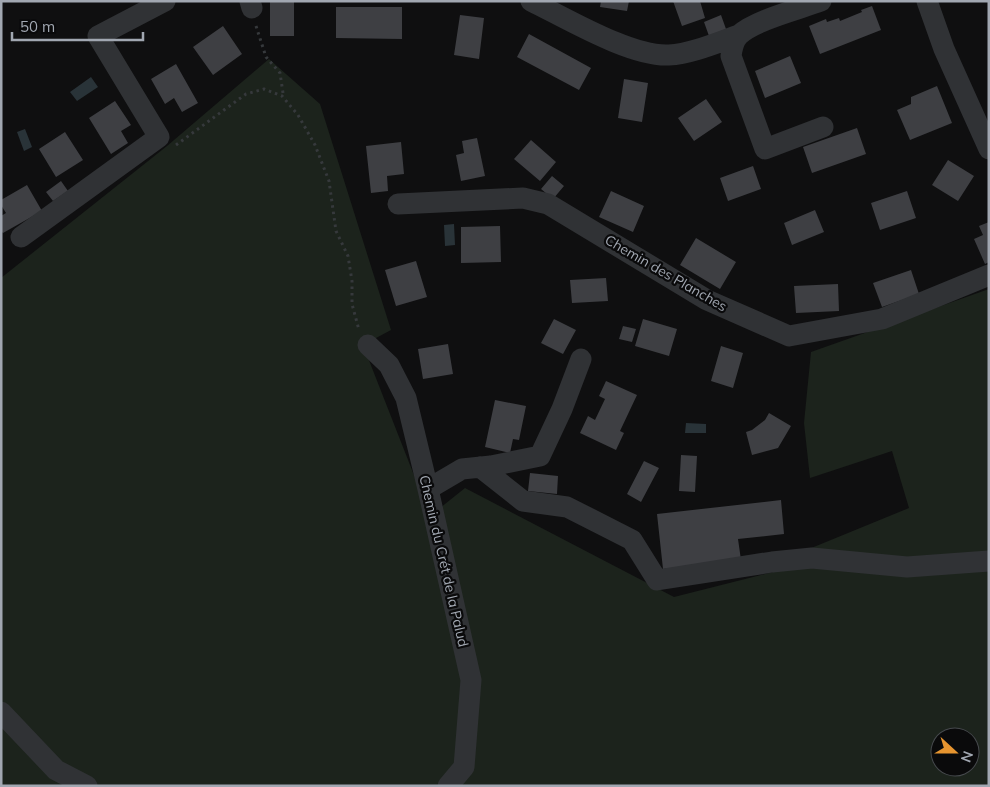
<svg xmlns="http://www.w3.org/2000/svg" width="990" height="787" viewBox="0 0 990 787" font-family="Mulish,sans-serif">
	<rect width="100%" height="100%" fill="#0f0f10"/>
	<path fill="#1c231c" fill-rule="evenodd" d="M269,59L320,104L391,330L363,345L430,516L465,488L674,597L805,564L804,551L909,508L892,451L810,478L804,423L811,352L989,289V786H1V278L167,146ZM940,737H970V767H940Z"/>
	<path fill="#293338" d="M91,77L98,87L77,101L70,92Z
		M25,129L32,147L24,151L17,132Z
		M454,224L455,245L445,246L444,225Z
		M686,423L706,424V433H685Z"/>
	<path fill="#3e3f43" d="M270,1H294V36H270Z
		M601,1H629L627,11L600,7Z
		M673,1H700L705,18L682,26Z
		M872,6L881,30L820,54L809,26L826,19L827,22L839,18L840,21L862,12L861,10Z
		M336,7H402V39L336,38Z
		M460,15L484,18L479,59L454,55Z
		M721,15L726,29L709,36L704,22Z
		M223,26L242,54L213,75L193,47Z
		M529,34L591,68L579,90L517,57Z
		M790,56L801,83L765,98L755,71Z
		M176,64L198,103L182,112L174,98L165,104L151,79Z
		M624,79L648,83L642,122L618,118Z
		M937,86L952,123L910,140L897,110L911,104V97Z
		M706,99L722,122L694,141L678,118Z
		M115,101L131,125L121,131L128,143L111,154L89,118Z
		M857,128L866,154L812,173L803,147Z
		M65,132L83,160L56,177L39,149Z
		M477,138L485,176L461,181L456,155L464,153L462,141Z
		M531,140L556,162L540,181L514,159Z
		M401,142L404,174L387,176L388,191L371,193L366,146Z
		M948,160L974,176L958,201L932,185Z
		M753,166L761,189L728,201L720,178Z
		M552,176L564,186L553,199L541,189Z
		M61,181L68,191L53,201L46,192Z
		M27,185L42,211L3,233L1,231V216L6,213L1,205V200Z
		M611,191L644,206L633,232L599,217Z
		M907,191L916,218L880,230L871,203Z
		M815,210L824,232L792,245L784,223Z
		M989,222V262L985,264L974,239L983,235L979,226Z
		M500,226L501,262L461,263V227Z
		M696,238L736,262L720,289L680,265Z
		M416,261L427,297L396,306L385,270Z
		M911,270L919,294L882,307L873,283Z
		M606,278L608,301L572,303L570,280Z
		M838,284L839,311L796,313L794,286Z
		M554,319L576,330L563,354L541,343Z
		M643,319L677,329L669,356L635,346Z
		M623,326L636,329L632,342L619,339Z
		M448,344L453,374L423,379L418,349Z
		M721,346L743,353L733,388L711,381Z
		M606,381L637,395L620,431L624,433L616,450L580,433L588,416L595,420L605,399L599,396Z
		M495,400L526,406L519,440L513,439L510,453L485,447Z
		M769,413L791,426L778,448L752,455L746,432L752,430L765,420Z
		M681,455L697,456L695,492L679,491Z
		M644,461L659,468L641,502L627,494Z
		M530,473L558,476L557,494L528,491Z
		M781,500L784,534L738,539L741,560L663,569L657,514Z"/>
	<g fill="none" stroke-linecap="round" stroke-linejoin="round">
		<path stroke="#36393c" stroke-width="3" stroke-dasharray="2.5 4" stroke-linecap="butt" d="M256,26L266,57L280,73L283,93L282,96
			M176,145L246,94L264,89L282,96L298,115L315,145L329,181L336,231L348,256L352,281V304L359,330"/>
		<path stroke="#303235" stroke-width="21" d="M250,1L252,8
			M531,1C566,18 631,57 669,55C691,54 719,42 739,35
			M821,1C800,9 755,20 739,35C733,41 732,48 731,56L765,149L823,127
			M927,1L944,49L989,149
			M398,204L523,198L548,204L707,300L789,336L882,319L989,275
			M21,237L159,137L98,36L165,1
			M368,345L389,365L406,398L428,489L471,680L464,767L448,786
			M480,467L523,501L567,507L632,540L657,580L772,562L812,558L907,567L989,561
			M428,489L462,469L491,466L540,456L562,409L581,359
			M1,712L56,770L87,786"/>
	</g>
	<g text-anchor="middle" stroke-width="4.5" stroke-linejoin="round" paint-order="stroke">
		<g font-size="14" fill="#a1a7b1" stroke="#0a0a0b">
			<text transform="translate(666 273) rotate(30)" y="5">Chemin des Planches</text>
			<text transform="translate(444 561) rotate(77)" y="5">Chemin du Crét de la Palud</text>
		</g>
	</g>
	<rect width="990" height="787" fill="none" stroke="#a1a7b1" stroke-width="5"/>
	<g transform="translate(955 752) rotate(111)"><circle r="24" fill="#0a0a0b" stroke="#46494d"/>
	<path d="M0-4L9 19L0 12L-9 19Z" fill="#e79530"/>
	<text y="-8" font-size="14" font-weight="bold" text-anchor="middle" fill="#a1a7b1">N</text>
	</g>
	<path d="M12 32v8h131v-8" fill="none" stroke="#a1a7b1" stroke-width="2.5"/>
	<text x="20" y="32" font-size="15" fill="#a1a7b1" stroke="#0a0a0b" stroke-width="4" paint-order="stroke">50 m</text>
</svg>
